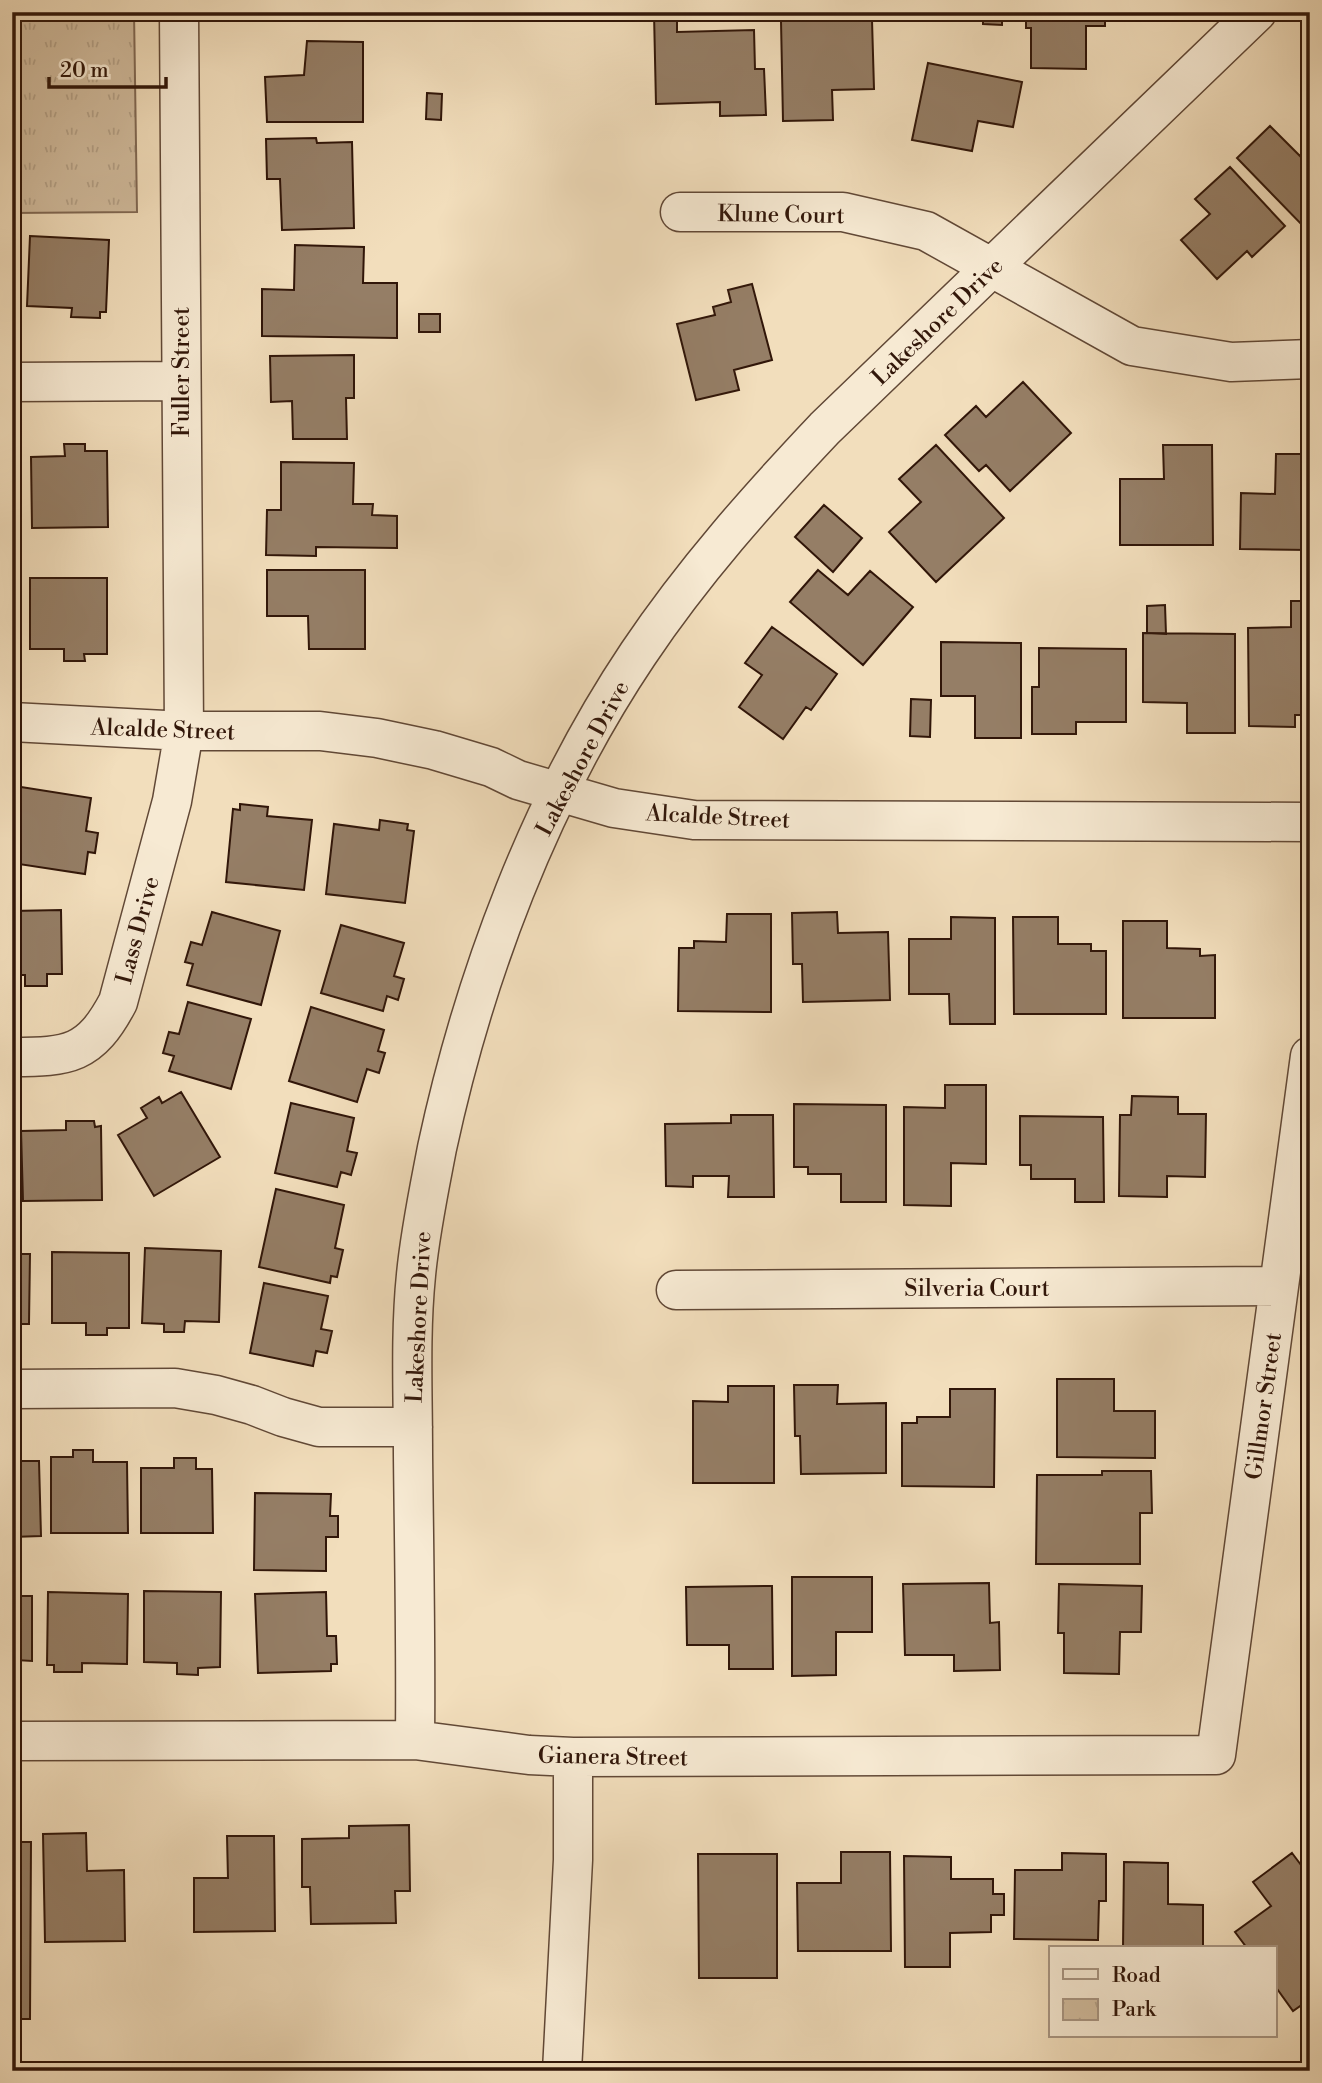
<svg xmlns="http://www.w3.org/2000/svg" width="1322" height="2083" viewBox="0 0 1322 2083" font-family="'Libre Bodoni',serif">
	<defs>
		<pattern id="park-tufts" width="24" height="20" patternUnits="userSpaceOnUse" patternTransform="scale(1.75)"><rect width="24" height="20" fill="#d1bc9e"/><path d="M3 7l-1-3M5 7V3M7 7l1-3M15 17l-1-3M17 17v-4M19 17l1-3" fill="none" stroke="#b4a187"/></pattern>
	</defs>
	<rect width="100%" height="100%" fill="#f2debc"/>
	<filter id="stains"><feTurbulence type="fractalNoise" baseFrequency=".00286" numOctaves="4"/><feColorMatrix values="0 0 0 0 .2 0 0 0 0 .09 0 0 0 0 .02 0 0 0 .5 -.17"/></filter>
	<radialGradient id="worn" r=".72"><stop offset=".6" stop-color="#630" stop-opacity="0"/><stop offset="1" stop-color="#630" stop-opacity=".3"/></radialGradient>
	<path fill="url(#park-tufts)" stroke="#816954" stroke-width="2" d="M12,12H134L137,212L12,213Z"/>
	<path fill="#957e66" stroke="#311609" stroke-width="2" d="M971,12H1020V17L1002,18V25L983,24V18H972Z
		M1026,12H1105V26H1086V69L1031,68V28H1026Z
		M654,13H677V32L754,30L755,69H764L766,115L720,116V102L656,104Z
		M872,20L874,89L832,90L833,120L783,121L781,21Z
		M307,41L363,42V122H267L265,77L304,75Z
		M928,63L1022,82L1013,127L978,121L972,151L912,140Z
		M427,93L442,94L441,120L426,119Z
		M1270,126L1300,156L1310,146V222L1304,227L1237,158Z
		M316,138L317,143L352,142L354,228L282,230L280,179H267L266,139Z
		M1230,167L1285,226L1252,257L1247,251L1217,279L1181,240L1210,214L1195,199Z
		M30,236L109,240L106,312H100V318L71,317L72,308L27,306Z
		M12,243H16V314H12Z
		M295,245L364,247L363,283H397V338L262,336V289L294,290Z
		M752,284L772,360L734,370L739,390L696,400L677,324L715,315L713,307L731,302L728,290Z
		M419,314H440V332H419Z
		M354,355V398H346L347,439H293L292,401L271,402L270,356Z
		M1023,382L1071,433L1010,491L986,465L979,471L945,435L976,406L986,417Z
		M64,444H85V451H107L108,527L32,528L31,457L65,456Z
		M936,445L1004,518L936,582L889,532L921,502L899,479Z
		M1163,445H1212L1213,545H1120V479H1164Z
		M12,451H17L15,522H12Z
		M1276,454H1310V550L1240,549L1241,493L1275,494Z
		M281,462L354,463L353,504H373L372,515L397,516V548L316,547V556L266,555L267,510H281Z
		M824,505L862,538L833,572L795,537Z
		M267,570H365V649H309L308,616H267Z
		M818,570L848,595L870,571L913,607L863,665L790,602Z
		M12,577H18V647H12Z
		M30,578H107V654H84L85,661H64V649H30Z
		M1291,601H1310V715H1295V727L1249,726L1248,628L1291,627Z
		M1165,605L1166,634L1147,633V606Z
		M772,627L837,674L811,710L806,707L783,739L739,707L762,675L745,663Z
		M1143,633L1235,634V733H1187V703L1143,702Z
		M941,642L1021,643V738H975V696H941Z
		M1039,648L1126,649V722H1076V734H1032V687H1039Z
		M911,699L931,700L930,737L910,736Z
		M21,787L91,798L86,831L98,833L95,853L88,852L85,874L12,863V845Z
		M240,804L268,807L267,816L312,820L304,890L226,882L233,809L240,810Z
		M380,820L408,824L407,830L414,831L405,903L326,894L334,824L379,830Z
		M61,910L62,974H47V986H25V975H12V911Z
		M212,912L280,931L261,1005L187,985L193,964L185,962L191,942L202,945Z
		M837,912L838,933L888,932L890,1000L803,1002L802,964H793L792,913Z
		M727,914H771V1012L678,1011L679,948H694V941L726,942Z
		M951,917L995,918V1024H950L949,994H909V939H951Z
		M1013,917H1058V944H1091V951H1106V1014H1014Z
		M1123,921H1167V948L1200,949V956L1215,955V1018H1123Z
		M341,925L404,943L394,976L404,979L398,1000L387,996L383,1011L321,993Z
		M188,1002L251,1019L231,1089L169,1071L174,1056L163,1053L169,1032L179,1034Z
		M311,1007L384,1030L378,1051L385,1053L379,1073L367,1069L357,1102L289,1081Z
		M945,1085H986V1164L951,1163V1206L904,1205V1107L945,1108Z
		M181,1092L220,1157L154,1196L118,1135L147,1118L141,1108L159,1097L162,1103Z
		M1132,1096L1178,1097V1114H1206L1205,1177L1167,1176V1197L1119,1196L1120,1115H1131Z
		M291,1103L354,1118L347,1151L357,1153L351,1175L341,1172L337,1187L275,1173Z
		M794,1104L886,1105V1202H841V1174H808V1167H794Z
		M731,1115H773L774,1197H728L729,1176H693V1187L666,1186L665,1124L731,1123Z
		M1020,1116L1103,1117L1104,1202H1075V1179H1031V1165H1020Z
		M66,1121H94L95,1127L101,1126L102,1200L23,1201L21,1131L66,1130Z
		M12,1129H14V1200H12Z
		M276,1189L344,1205L335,1248L343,1250L337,1277L331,1276L330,1283L259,1267Z
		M145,1248L221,1251L219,1322L185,1321L184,1332H164V1324L142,1323Z
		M52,1252L129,1253V1328H107V1335H86V1323H52Z
		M12,1254H30L29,1324H12Z
		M264,1283L328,1296L321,1329L332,1331L327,1353L316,1351L313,1366L250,1353Z
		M1057,1379H1114V1411H1155V1458L1057,1457Z
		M794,1385H838L837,1404L886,1403V1473L801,1474L800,1436H795Z
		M728,1386H774V1483H693V1401L728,1402Z
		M950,1389H995L994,1487L902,1486V1423H917V1417H950Z
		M73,1450H93V1462H127L128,1533H51V1457H73Z
		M12,1453H17V1461H39L41,1536L12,1537Z
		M174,1458H196V1469H212L213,1533H141V1468H174Z
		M1102,1471H1151L1152,1513H1140V1564H1036L1037,1475H1102Z
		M255,1493L331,1494L330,1516H338V1537H326V1571L254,1570Z
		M792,1577H872V1632H836V1675L792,1676Z
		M989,1583L990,1623L999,1622L1000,1670L954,1671V1655H905L903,1584Z
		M1059,1584L1142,1586L1141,1632H1120L1119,1674L1064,1673V1633H1058Z
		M772,1586L773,1669H729V1645H687L686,1587Z
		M144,1591L221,1592L220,1667L198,1668V1675L177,1674V1663L144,1662Z
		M48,1592L128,1594L127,1664L82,1663V1672H54V1665H47Z
		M326,1592L327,1636H336L337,1664H331V1671L258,1673L255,1594Z
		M12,1596H32V1661L16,1660V1672H12Z
		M409,1825L410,1891H395L396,1923L311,1924L310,1887H302V1839L349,1838V1826Z
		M86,1833L87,1871L124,1870L125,1941L45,1942L43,1834Z
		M227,1836H274L275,1931L194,1932V1878H228Z
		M12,1842H31L30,2019H12Z
		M841,1852H890L891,1951H798L797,1883H841Z
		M1062,1853L1106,1854V1901H1099L1098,1940L1014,1939L1015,1870H1062Z
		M1292,1853L1310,1877V1999L1293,2011L1275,1986V1948H1247L1235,1932L1271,1906L1253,1882Z
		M698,1854H777V1978H699Z
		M904,1856L951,1857V1879H993V1894H1004V1915H991V1932L950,1933V1967H905Z
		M1124,1862L1168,1863V1904L1203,1905V1948H1123Z"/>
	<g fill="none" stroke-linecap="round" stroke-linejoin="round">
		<defs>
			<path id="minor" d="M680,212H843L926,231L1132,346L1231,362L1310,359
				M12,382L181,381
				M12,722L184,731H320L377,738L434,750L491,767L518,780L614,808L694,820L1310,822
				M12,1057C69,1057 90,1055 118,1002L172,801L184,731L179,12
				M676,1290L1278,1286
				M12,1389L175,1388L216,1395L252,1405L283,1417L319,1427H413
				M415,1740C416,1644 414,1549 413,1454C413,1394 410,1334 416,1275C420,1232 429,1190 437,1148C474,976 540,800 638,654C693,572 758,499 825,428L1257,12
				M12,1741L415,1740L529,1755L573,1757L1216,1755L1310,1056
				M562,2071L573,1860V1757"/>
		</defs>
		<use href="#minor" stroke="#614836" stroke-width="41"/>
		<use href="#minor" stroke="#f7ead3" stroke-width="38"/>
	</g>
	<g text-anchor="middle" stroke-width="5" stroke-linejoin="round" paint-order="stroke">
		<g font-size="23" fill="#311609" stroke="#f7ead3">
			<text transform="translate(781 214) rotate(1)" y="8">Klune Court</text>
			<text transform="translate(937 321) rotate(-44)" y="8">Lakeshore Drive</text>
			<text transform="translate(181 372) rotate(-90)" y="8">Fuller Street</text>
			<text transform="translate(163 729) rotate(2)" y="8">Alcalde Street</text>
			<text transform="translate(582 758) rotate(-62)" y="8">Lakeshore Drive</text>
			<text transform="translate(718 816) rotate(3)" y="8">Alcalde Street</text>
			<text transform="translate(137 930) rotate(-75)" y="8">Lass Drive</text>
			<text x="977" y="1296">Silveria Court</text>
			<text transform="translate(418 1317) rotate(-87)" y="8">Lakeshore Drive</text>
			<text transform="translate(1263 1406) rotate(-82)" y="8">Gillmor Street</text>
			<text transform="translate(613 1756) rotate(1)" y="8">Gianera Street</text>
		</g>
	</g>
	<rect width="1322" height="2083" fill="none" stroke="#f2debc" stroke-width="42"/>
	<rect x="14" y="14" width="1294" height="2055" fill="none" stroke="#311609" stroke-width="3.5"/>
	<rect x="21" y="21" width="1280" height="2041" fill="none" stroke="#311609" stroke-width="2"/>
	<rect x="1049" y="1946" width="228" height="91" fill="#f7ead3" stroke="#a89582" stroke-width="2"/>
	<rect x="1063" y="1969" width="35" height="10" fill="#f7ead3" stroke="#a89582" stroke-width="2"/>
	<text x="1112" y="1982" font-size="21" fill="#311609">Road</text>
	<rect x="1063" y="1999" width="35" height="21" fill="url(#park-tufts)" stroke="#a89582" stroke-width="2"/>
	<text x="1112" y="2016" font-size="21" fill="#311609">Park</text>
	<path d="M49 77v10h117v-10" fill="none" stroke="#311609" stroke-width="3.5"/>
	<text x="60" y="77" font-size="21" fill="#311609" stroke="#f7ead3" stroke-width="5" paint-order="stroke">20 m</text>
	<rect width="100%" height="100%" filter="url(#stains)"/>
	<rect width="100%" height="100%" fill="url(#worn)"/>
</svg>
